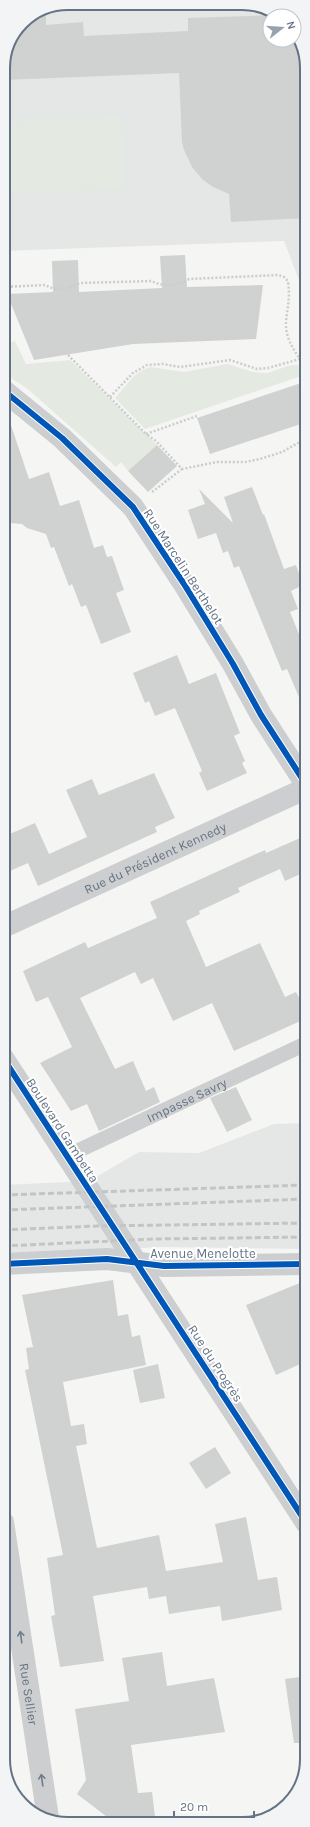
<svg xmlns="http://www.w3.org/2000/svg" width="310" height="1827" viewBox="0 0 310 1827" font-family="Karla,sans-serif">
	<rect width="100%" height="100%" fill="#f5f6f4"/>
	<path fill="#e5e7e6" d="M68,3L259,5L276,16H270V40H294V32L306,60L307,301L284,241L3,251V64L22,22Z
		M307,1123V1249L163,1247L3,1255V1185L89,1181L139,1152L199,1153L274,1124Z"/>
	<path fill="#e4e9e2" d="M121,117L124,189L5,194L3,122Z
		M15,341L26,364L70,360L157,445L128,471L121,462L116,467L30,391L3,372V345Z
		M227,364C241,367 251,374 267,373C279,371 293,360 304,367L307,374L145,429L115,398L134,376L144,369L151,367L184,372Z"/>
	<path fill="#d0d1d1" d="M46,12V25L83,22L84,36L188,31V18L274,15L276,16H270V40H294V32L306,60L307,218L231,222L229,194L213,187L202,179L192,167L184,150L182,142L179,73L3,80V64L22,22Z
		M185,255L187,287L263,285L256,339L133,344L34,360L7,294L53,292L52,261L78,260L79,292L162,288L160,256Z
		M307,381V422L210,454L197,418Z
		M7,413L29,479L49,472L60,506L79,500L94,548L103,545L107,557L112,556L124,590L116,593L131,632L101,644L86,605L81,607L72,584L69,586L54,547L51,548L46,534L27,528L22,524L10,523L3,502V414Z
		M157,445L177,466L148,492L128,471Z
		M252,487L263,515L264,514L284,569L296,565L303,585L291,591L298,609L290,612L307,654V716L287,669L282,671L239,566L234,568L228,551L223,553L216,533L198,539L188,510L205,504L199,489L233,523L224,497Z
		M177,655L189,684L216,673L240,733L234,736L245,761L242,763L247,773L207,791L199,773L202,771L175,708L155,716L149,701L145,703L133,673Z
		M154,773L175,818L155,827L157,832L38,886L28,863L3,874V837L35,823L49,854L87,837L66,790L92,779L99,795Z
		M307,835V871L285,881L280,869L238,888L240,892L199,911L200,914L186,921L206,967L260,943L285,997L296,992L307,1013V1018L234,1051L212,1003L173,1021L153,978L141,984L135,972L80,998L115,1069L133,1061L146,1091L154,1087L160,1102L99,1131L87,1104L71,1111L40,1063L72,1047L48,997L36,1002L23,971L85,942L88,948L157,918L150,902L265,850L266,853Z
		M236,1087L252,1120L227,1132L210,1098Z
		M113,1280L118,1316L128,1314L132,1337L140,1335L146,1365L63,1382L71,1426L84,1424L87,1444L76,1446L97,1548L159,1535L166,1571L223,1562L215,1524L246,1517L258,1580L277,1577L282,1610L222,1621L220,1606L169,1614L166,1596L149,1599L147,1587L93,1596L104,1661L60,1667L51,1616L55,1615L47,1558L63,1555L25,1370L29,1369L26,1348L33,1347L22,1295Z
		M307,1280V1361L276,1375L246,1305Z
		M158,1364L165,1398L140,1403L133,1370Z
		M215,1447L231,1473L206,1489L189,1463Z
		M162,1652L167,1686L214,1678L225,1732L131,1745L138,1793L152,1792L155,1817L139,1819V1823H115L77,1794L86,1780L75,1709L129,1701L122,1658Z
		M307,1676V1743H294L285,1679Z"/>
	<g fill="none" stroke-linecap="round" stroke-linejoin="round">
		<path stroke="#cbcccc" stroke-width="2.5" stroke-dasharray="2 2" stroke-linecap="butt" d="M3,287L45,285L54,289L67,288L80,283L152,281C162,287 179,286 189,279L278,275L284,277L288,281C293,317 274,323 300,359
			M68,355L146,434
			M110,397L133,373L147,365L163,364L180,367L230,360L257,369L268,368L300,359L307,363
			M197,416L146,434L156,441L182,469L217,462H245L260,459L282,452L307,438
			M152,492L182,469"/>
		<path stroke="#cdcecf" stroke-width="15" id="s1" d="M67,1156L307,1043"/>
		<g stroke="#cdcecf" stroke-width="22">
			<path d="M3,390L62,438L133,507L184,584L233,664L261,715L307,786"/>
			<path id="s2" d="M3,927L307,788"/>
			<path d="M3,1058L307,1524"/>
			<path d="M3,1264L107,1259L164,1266L307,1264"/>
			<path id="s3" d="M3,1522L48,1818"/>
		</g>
		<path stroke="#c3c4c5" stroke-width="3" stroke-dasharray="6 3" stroke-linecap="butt" d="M3,1195L307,1185
			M3,1210L307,1199
			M3,1230L97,1226L307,1223
			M3,1246L155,1239L307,1237"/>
		<defs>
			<path id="cycleway" d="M3,390L62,438L133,507L184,584L233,664L261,715L307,786
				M3,1058L307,1524
				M3,1264L107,1259L164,1266L307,1264"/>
		</defs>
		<use href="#cycleway" stroke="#fff" stroke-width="8"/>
		<use href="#cycleway" stroke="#0057b8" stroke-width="6"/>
	</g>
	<defs><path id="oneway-shaft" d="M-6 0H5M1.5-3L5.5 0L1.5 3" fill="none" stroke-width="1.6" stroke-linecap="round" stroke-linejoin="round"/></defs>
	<g stroke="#6f7d8c">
		<use href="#oneway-shaft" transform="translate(21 1637) rotate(-98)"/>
		<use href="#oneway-shaft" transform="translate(42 1780) rotate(-98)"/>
	</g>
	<g text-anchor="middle" stroke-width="4" stroke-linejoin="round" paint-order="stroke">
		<g font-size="13" fill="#657485" stroke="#fff">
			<text transform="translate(184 566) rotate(57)" y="5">Rue Marcelin Berthelot</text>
			<text dy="5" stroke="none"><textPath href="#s2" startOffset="167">Rue du Président Kennedy</textPath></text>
			<text dy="5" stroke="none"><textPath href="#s1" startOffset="132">Impasse Savry</textPath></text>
			<text transform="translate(63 1130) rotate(57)" y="5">Boulevard Gambetta</text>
			<text x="203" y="1258">Avenue Menelotte</text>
			<text transform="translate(216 1363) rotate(57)" y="5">Rue du Progrès</text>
			<text dy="5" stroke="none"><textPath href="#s3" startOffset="174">Rue Sellier</textPath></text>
		</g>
	</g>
	<path d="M0 0H310V1827H0ZM68 10H242A58 58 0 0 1 300 68V1759A58 58 0 0 1 242 1817H68A58 58 0 0 1 10 1759V68A58 58 0 0 1 68 10Z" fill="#f3f4f5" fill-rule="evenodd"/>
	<path fill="none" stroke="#657485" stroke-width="2" d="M68 10H242A58 58 0 0 1 300 68V1759A58 58 0 0 1 242 1817H68A58 58 0 0 1 10 1759V68A58 58 0 0 1 68 10Z"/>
	<g transform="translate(282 28) rotate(73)"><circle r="19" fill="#ffffff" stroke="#c1c7ce"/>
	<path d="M0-3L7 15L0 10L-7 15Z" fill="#97a2ac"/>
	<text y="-6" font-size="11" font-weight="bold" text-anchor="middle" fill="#657485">N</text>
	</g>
	<path d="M174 1811v6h80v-6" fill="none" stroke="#657485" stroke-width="2"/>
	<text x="180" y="1811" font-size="12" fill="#657485" stroke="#ffffff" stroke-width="3" paint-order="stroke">20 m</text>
</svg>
